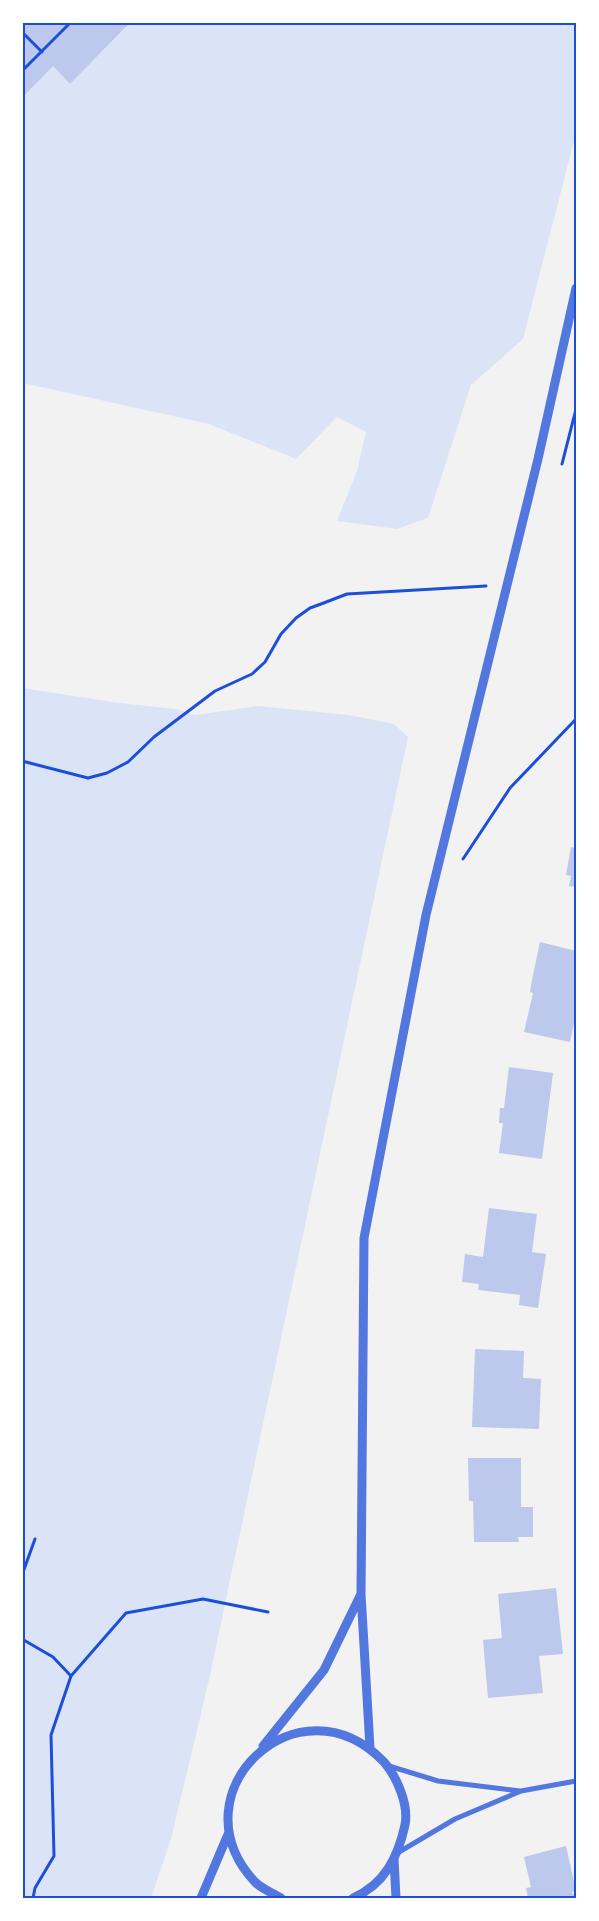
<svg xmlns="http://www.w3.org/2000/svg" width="599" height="1921" viewBox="0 0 599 1921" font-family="'DM Sans',sans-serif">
	<rect width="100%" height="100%" fill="#f2f2f2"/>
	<path fill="#dbe4f7" d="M131,23H576V133L523,339L471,385L428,518L397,529L337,521L357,471L366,432L337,417L296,459L209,424L23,383L22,98L53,66L70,84Z
		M22,688L120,703L176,709L195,715L258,706L349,715L394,724L408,737L209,1680L171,1839L151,1898H23Z"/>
	<path fill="#bdc9ec" d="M22,22H131L70,84L53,66L22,98Z
		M571,847L576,848V887L569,886L571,876L566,875Z
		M540,942L576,951V1014L570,1042L524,1032L533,993L530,992L532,980Z
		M509,1067L553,1073L542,1159L499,1153L503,1123H499L500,1108H504Z
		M489,1208L537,1214L532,1252L546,1254L538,1308L519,1305L520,1295L478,1290L479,1284L462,1282L465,1254L483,1257Z
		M475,1349L524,1351L523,1378L541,1379L539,1429L472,1427Z
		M468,1458H521V1507H533V1537H518L519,1542H474L473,1501H469Z
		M556,1588L563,1654L539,1656L543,1693L488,1698L483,1640L502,1638L498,1594Z
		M566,1846L576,1891L572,1892V1894L576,1893V1898H528L526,1888L531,1887L524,1857Z"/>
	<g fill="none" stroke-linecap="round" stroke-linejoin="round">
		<path stroke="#1d4ed8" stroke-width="3" d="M22,32L42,52
			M22,71L71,22
			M562,464L576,409
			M22,761L88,778L107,773L128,762L154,737L215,691L252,674L265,662L281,634L296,618L310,608L321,604L347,594L486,586
			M463,859L510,788L576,719
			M22,1575L35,1539
			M22,1639L53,1657L71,1676
			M33,1898L35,1888L54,1856L51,1735L71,1676L126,1613L203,1599L268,1612"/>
		<path stroke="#5277de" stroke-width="5" d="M389,1766L438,1781L520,1791
			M399,1852L455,1819L521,1791L576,1781"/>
		<path stroke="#5277de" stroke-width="9" d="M263,1746L324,1670L361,1594
			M370,1748L361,1594L364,1238L426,915L538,459L576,288
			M394,1859L396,1898
			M201,1898L229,1832
			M281,1898C273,1893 262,1889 255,1882C172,1793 299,1673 384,1762C397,1777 409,1805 405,1825C398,1857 385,1884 353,1898"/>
	</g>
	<rect width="599" height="1921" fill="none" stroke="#ffffff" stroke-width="48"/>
	<rect x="24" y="24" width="551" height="1873" fill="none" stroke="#1d4ed8" stroke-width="2"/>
</svg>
